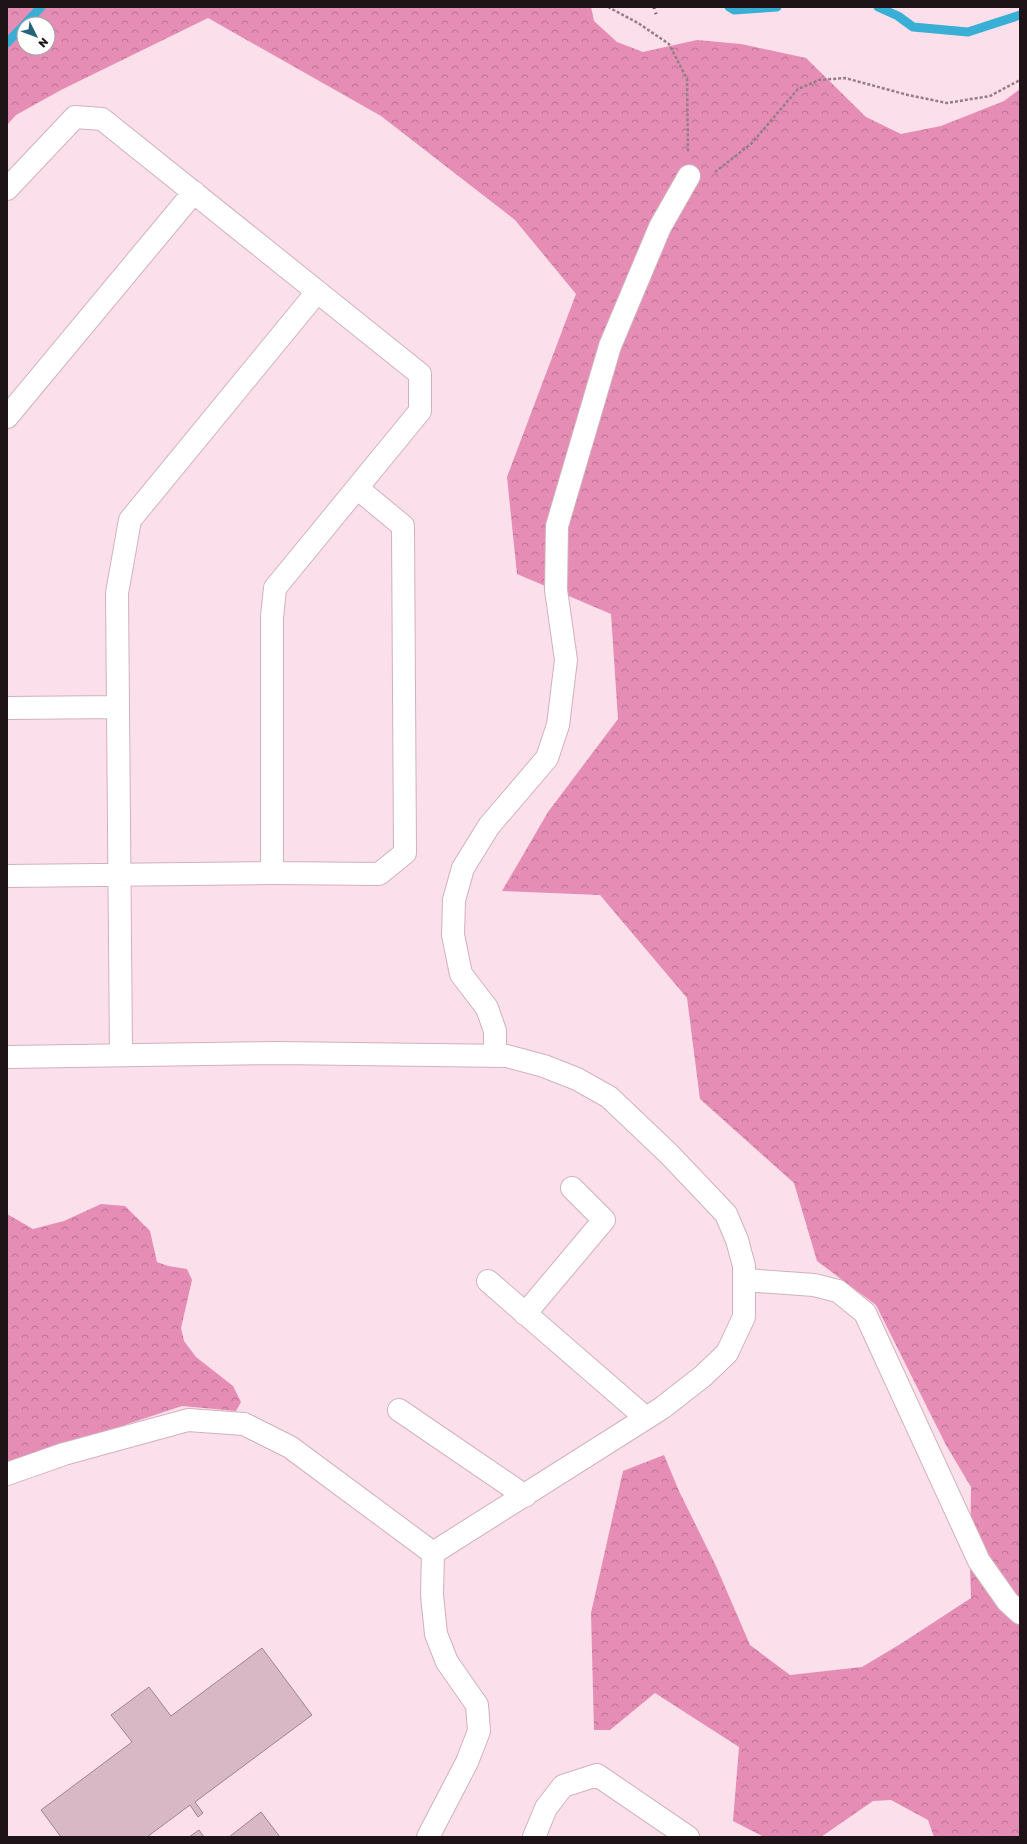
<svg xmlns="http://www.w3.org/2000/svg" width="1027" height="1844" viewBox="0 0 1027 1844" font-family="'Golos Text',sans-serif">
	<defs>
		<pattern id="forest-crowns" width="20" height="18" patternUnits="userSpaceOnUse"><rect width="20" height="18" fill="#e58db5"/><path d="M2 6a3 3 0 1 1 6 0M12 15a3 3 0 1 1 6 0" fill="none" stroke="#b97292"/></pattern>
	</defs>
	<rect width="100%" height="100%" fill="#fbdfea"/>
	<path fill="url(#forest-crowns)" fill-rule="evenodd" d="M7,7H591L594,21L617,42L643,52L697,40L741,44L806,58L866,117L901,134L941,126L1004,101L1020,89V1837H934L928,1820L891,1800L873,1801L821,1837H764L733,1821L739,1747L655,1693L610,1730H594L591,1613L623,1471L664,1455L679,1491L716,1566L750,1645L790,1675L862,1667L902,1643L971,1598L970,1567L971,1487L946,1445L876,1305L817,1261L794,1183L700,1099L687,998L600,895L502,891L548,812L618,719L611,614L517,574L507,477L576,294L515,220L381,116L208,18L61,90L16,115L7,125ZM24,24H48V48H24Z
		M101,1204L125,1206L150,1231L157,1262L168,1266L187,1269L192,1280L181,1328L184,1341L196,1357L233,1386L241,1402L236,1411L182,1406L7,1464V1214L33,1229L64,1221Z"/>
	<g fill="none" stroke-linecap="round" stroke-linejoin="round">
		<path stroke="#3aafd6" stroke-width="9" d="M729,7L734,10L777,7
			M878,7L898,16L913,27L968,32L1020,15
			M25,24L41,7
			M7,43L24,25"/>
	</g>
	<path fill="#d8b8c5" stroke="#a1828f" d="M262,1648L312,1715L195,1802L203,1813L198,1817L190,1805L147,1837H61L41,1810L132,1742L111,1715L149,1687L171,1716Z
		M261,1812L280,1837H229Z
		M199,1830L204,1837H189Z"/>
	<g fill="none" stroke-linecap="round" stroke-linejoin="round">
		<defs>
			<path id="minor" d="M7,189L75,117L102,119L420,374V411L275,588L272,617V873
				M7,417L194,192
				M7,708L118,707
				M7,876L272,873L379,874L405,853L403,526L357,488
				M121,1055L117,593L130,520L317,292
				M495,1055V1031L487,1008L461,974L453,935L454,900L463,868L489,826L547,758L558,725L566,660L556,590L557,526L610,346L660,227L689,176
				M7,1057L279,1053L507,1056L544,1066L577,1079L609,1097L669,1154L726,1214L737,1240L744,1266V1317L727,1353L703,1376L662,1408L433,1553
				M745,1280L814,1285L838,1291L865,1313L979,1561L1008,1602L1020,1613
				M488,1281L646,1418
				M525,1314L604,1220L572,1188
				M399,1410L525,1496
				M7,1474L64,1454L188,1420L244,1424L290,1447L433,1553
				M428,1837L467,1762L479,1731L477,1705L447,1662L436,1634L432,1595L433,1553
				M534,1837L546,1808L563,1786L597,1775L688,1837"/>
		</defs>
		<use href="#minor" stroke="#d1b1be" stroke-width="24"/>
		<path stroke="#947f87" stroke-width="2.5" stroke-dasharray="3 2" stroke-linecap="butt" d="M608,7L638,23L669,44L687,79L688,152
			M715,172L751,144L798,89L819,80L845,78L908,95L947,103L990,96L1020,80"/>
		<use href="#minor" stroke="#fff" stroke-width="22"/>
		<path stroke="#605056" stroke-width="3" stroke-dasharray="2 4" stroke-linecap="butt" d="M654,7L656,14"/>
	</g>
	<rect width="1027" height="1844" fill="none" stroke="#1e1317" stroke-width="16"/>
	<g transform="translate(36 36) rotate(132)"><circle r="19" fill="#ffffff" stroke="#a5a1a2"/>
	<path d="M0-3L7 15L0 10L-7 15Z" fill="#236278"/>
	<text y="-6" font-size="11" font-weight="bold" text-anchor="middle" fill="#1e1317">N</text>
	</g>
</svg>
